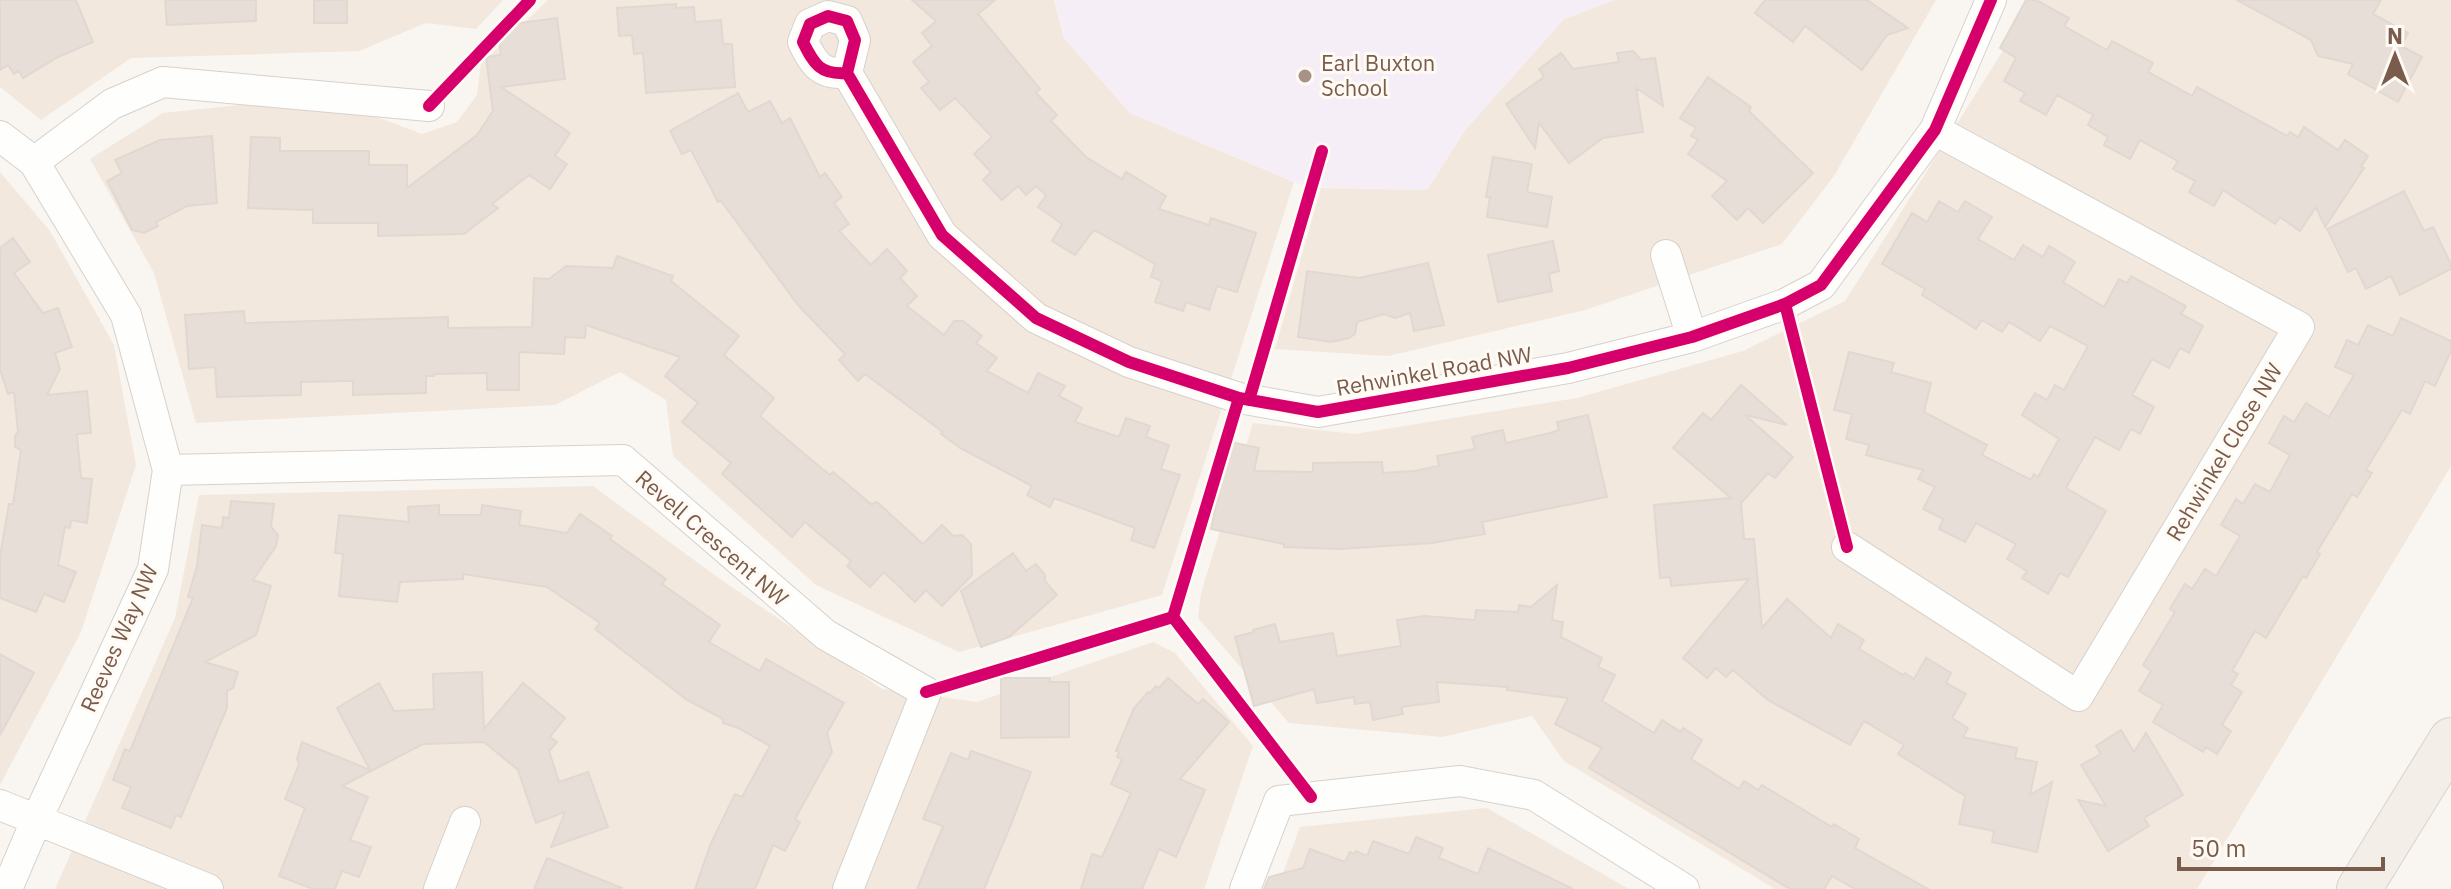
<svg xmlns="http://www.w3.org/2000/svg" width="2451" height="889" viewBox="0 0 2451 889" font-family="'IBM Plex Sans',sans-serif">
	<rect width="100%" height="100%" fill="#f9f5f0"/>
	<path fill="#f2e8de" d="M0,0H503L476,29L426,23L359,51L131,58L41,120L0,87Z
		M548,0H1054L1064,38L1130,113L1294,182L1162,595L959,652L816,585L673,456L666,400L620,372L555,405L196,423L154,273L90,159L163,113L258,103L374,116L422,134L457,122L477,95L481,64Z
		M1615,0H1936L1834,176L1782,244L1585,310L1388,356L1275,349L1321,188L1427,190L1466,129L1564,19Z
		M2035,0H2451V466L2197,889H1775L1564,761L1532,716L1442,737L1289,723L1198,618L1201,593L1253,423L1355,434L1577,398L1743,351L1845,301Z
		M0,172L50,231L114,345L136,465L81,632L0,785Z
		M593,486L720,579L882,689L977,702L1153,642L1175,653L1253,746L1204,889H55L175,618L199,495Z
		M1487,808L1629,889H1277L1300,827Z"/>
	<path fill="#f6eef6" d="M1055,0H1615L1564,19L1466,129L1427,190L1307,187L1130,113L1064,38Z"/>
	<path fill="#e6ded7" stroke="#e2d8d2" stroke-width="2" d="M0,0H76L93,42L58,57L23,78L19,71L14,74L8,65L0,70Z
		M165,0H256V21L167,25Z
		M314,0H347V23H314Z
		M912,0H995L978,14L1040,89L1036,93L1057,115L1051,121L1086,157L1122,179L1126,172L1166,196L1159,209L1209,225L1211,218L1256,233L1237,292L1217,286L1209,310L1186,302L1183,311L1155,302L1162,281L1151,277L1155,264L1094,230L1075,255L1052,241L1062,224L1038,207L1046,195L1036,186L1026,195L1018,186L1002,200L983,180L991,172L974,154L992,137L955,98L940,110L921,88L929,82L913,62L932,46L922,33L936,21Z
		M1765,0H1867L1908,28L1887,35L1862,70L1805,26L1793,42L1755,13Z
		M2026,0H2036L2069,18L2064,26L2107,50L2112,41L2153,63L2148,72L2192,96L2197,87L2287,136L2290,132L2298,137L2304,127L2338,150L2345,140L2368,156L2361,167L2364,168L2325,227L2316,207L2300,231L2280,217L2275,224L2223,190L2214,206L2189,192L2195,181L2173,169L2178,161L2140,140L2130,159L2104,145L2108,137L2088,125L2093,115L2057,95L2046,115L2020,101L2025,93L2004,81L2016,58L2000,48Z
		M2237,0H2381L2373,14L2408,33L2401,46L2422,57L2398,102L2348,74L2353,64L2318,56L2311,40Z
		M676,4V8L694,7L695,22L721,20L723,44H732L735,87L646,93L643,53L634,54L632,35L619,36L617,8Z
		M557,18L565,79L501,87L570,133L555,156L567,164L550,189L529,175L492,204L498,208L464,234L378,236V223H313V210L248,208L251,137L280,138V151H369V165H407V188L477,135L493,111L486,57L501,55L497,26Z
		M1633,51L1641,60L1655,58L1663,106L1636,88L1643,132L1603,138L1569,163L1539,123L1535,148L1506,104L1544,77L1539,69L1561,53L1573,69L1619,62L1617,53Z
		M1708,77L1751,107L1749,111L1813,173L1763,223L1748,208L1737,220L1712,196L1727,181L1688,154L1698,140L1691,136L1696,128L1680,118Z
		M738,93L748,112L770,101L782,123L790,118L820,177L825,173L842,197L834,203L849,224L839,231L871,265L887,249L907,271L900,278L917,296L907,306L944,335L954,321H963L982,336L976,343L997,358L987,371L1028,393L1038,373L1065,386L1059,396L1082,408L1075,422L1119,437L1126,418L1150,426L1146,437L1169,445L1161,469L1180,475L1154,548L1131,540L1135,528L1054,498L1050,507L1027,495L1032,486L960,448L941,434L943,432L865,374L858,381L839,360L845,354L798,305L721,201L718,202L691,150L682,154L670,131Z
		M212,136L217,203L187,206L156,222L158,226L144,233L132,230L107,181L122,173L115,160L160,140Z
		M1493,157L1532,164L1527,192L1552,197L1547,227L1487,217L1490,197H1486Z
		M2404,191L2424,231L2433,227L2451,264V269L2400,295L2391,276L2366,289L2356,268L2348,272L2327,229Z
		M1939,201L1958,212L1965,201L1992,217L1978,239L2014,260L2023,245L2043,257L2049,246L2075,262L2063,282L2104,307L2119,279L2127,283L2131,276L2186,306L2181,314L2203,326L2189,353L2180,348L2169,368L2152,359L2132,395L2154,407L2140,434L2131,429L2119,450L2095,437L2066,488L2106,511L2068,577L2060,573L2048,594L2022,578L2027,571L2007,559L2016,544L1976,523L1965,542L1939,529L1943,519L1923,509L1935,487L1918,479L1923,470L1866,455L1869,445L1846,439L1852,414L1834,410L1849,352L1894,363L1891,372L1931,383L1924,412L1987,445L1982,455L2031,480L2034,474L2038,477L2059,439L2022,415L2035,393L2047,400L2055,385L2064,390L2088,346L2050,326L2040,341L2009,322L2002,332L1982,320L1976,329L1922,295L1925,289L1882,264L1912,213L1927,222Z
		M13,238L30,262L14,273L43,313L58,308L72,347L55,353L60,369L47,395L87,391L91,433L77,434L81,478L92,479L87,523L71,520L70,528L65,527L58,565L76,572L64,602L44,594L36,612L0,598V556L9,504H13L21,450L15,447V436L18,432L14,392L8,394L0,370V248Z
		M1553,241L1559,271L1549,274L1552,291L1498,302L1488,255Z
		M617,256L673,276L671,281L739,336L724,355L774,398L760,416L814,462L830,475L833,472L871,504L877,502L923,544L942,525L953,536L962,535L971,544L972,575L942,606L926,590L915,602L884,572L870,587L847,566L851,561L805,522L792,537L722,474L731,463L682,422L698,403L665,376L680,357L586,325L585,338L565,337L564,354L519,352V390H487V373L434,374V376H426V393L353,395V381H347L301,382V395L217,397L215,367L189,369L185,315L244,311L245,323L448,317V328L532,327L534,278L549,279L566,266L613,268Z
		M1428,263L1444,325L1414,331L1410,313L1395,318L1384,314L1357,322L1355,334L1349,338L1331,342L1298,337L1307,271L1359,278Z
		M2401,318L2451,341V351L2435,386L2425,381L2410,414L2402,410L2366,470L2372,473L2357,497L2352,494L2317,552L2320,554L2306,578L2303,576L2266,638L2255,631L2232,671L2238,674L2231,685L2242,692L2222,725L2231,731L2217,754L2206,747L2203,752L2153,722L2163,705L2139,691L2151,671L2143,665L2175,612L2170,609L2185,584L2192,589L2205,569L2216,576L2240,536L2221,525L2236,499L2243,504L2255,484L2270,492L2290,455L2269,443L2284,416L2294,422L2306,403L2329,417L2354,375L2335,367L2347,340L2358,345L2368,325L2393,336Z
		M1741,385L1787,425L1745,415L1793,457L1775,478L1768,473L1741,503L1744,539H1754L1762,628L1787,599L1831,638L1838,624L1864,640L1859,649L1903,675L1905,673L1914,679L1926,658L1951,673L1946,683L1966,694L1952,718L1968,728L1963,737L2017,748L2015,758L2037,762L2030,795L2052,782L2037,852L1992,842L1994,831L1959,824L1965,796L1898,754L1904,745L1864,721L1850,745L1768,700L1733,670L1726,677L1716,668L1707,678L1683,658L1749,579L1671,586L1670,577L1660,578L1654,505L1731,498L1673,448L1703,413L1711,420Z
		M1588,415L1607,497L1482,522L1485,534L1432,543L1339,549L1284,547V544L1211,529L1230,442L1259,448L1254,471L1313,472V463L1382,462L1383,473L1414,471L1439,466L1437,456L1475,449L1472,437L1503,430L1506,443L1550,433L1559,430L1557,422Z
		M231,501L274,504L271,527L278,535L276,546L253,580L271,586L256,635L205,662L238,672L233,688L227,691V708L181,817L176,815L171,828L122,808L131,787L113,780L125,749L130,751L193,598L188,597L197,566L202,525L222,528L223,517L229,518Z
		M439,505V515H481L482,505L521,511L519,525L567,533L580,514L612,536L610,539L666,579L662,584L720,625L709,642L760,671L766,659L844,703L827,733L832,752L795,819L800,822L785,851L773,845L755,889H695L711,843L735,794L742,797L770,746L738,728L723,723V719L687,700L595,629L600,623L547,587L463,574V579L400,582L397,602L339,596L343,554L335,553L339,515L409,522L408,507Z
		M1013,553L1026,571L1036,564L1045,575V581L1057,595L1009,637L981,647L961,591Z
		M1557,585L1552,620L1563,622L1561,637L1602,658L1598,667L1615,675L1602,701L1654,733L1662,720L1681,732L1683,728L1702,740L1691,759L1739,789L1744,781L1758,790L1762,785L1832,827L1834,824L1859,839L1855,848L1928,889H1855L1832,876L1824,889H1790L1589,768L1602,748L1555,724L1568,698L1507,690L1508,687L1437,682L1439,702L1401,707L1403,714L1373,720L1370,702L1355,704L1354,697L1317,703L1314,689L1254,706L1235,637L1254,632L1253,630L1275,624L1280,642L1333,633L1337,656L1401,646L1397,620L1424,616L1475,620L1476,610L1518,612L1519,605L1531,607Z
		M0,654L34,673L0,735Z
		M482,672L484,729L523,683L565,718L550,737L557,742L549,751L559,782L588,772L608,827L551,847L565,812L536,823L518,770L484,742L423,744L342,786L368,797L350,840L371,847L359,877L342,871L335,889H313L279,876L305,808L285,799L299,764L297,759L302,742L370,770L337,708L379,683L394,711L434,709L433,674Z
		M1001,678H1050V682H1069V737L1001,738Z
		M1168,678L1198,704L1203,699L1229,722L1180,779L1205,790L1176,857L1159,849L1142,889H1081L1092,854L1102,857L1131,793L1111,784L1122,759L1117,757L1119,752L1116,751L1134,708L1148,692L1150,693L1156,686L1159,688Z
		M2121,730L2134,752L2146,733L2183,795L2144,818L2149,826L2108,851L2078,800L2106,806L2081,765L2101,754L2096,746Z
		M971,751L1031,772L1012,822L984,889H917L943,826L923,819L951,753L968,760Z
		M1416,837L1443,848L1439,858L1478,874L1488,848L1573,889H1264L1269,877L1303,868L1310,849L1345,862L1350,852L1355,854L1356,851L1367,856L1373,841L1409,854Z
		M547,858L622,888V889H534Z"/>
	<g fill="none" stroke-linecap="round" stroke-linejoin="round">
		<defs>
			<path id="minor" d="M847,73C820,75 814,64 803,42L810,24L828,16L847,21L855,40L847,73L942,235L1036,318L1129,362L1239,398L1318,412L1568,368L1692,337L1785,304L1821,285L1935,130L1991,0
				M0,136L34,162L126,315L168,470L153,569L36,821L7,889
				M34,162L112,104L163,82L429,106
				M1666,255L1692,337
				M168,470L623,460L826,635L926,692L848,889
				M1847,547L2078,696L2299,327L1935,130
				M0,805L208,889
				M439,889L465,822
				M1245,889L1279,801L1460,781L1534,795L1684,889"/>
			<path id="primary" d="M2359,889L2451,740"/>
		</defs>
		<use href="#minor" stroke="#d7d1cb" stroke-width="32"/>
		<use href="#primary" stroke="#dad1cc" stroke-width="46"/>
		<use href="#minor" stroke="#fefefd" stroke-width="30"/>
		<use href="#primary" stroke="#f3eee8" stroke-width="44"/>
		<defs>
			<path id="cycleway" d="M847,73C820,75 814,64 803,42L810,24L828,16L847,21L855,40L847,73L942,235L1036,318L1129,362L1239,398L1318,412L1568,368L1692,337L1785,304L1821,285L1935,130L1991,0
				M429,106L530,0
				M1785,304L1847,547
				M1249,400L1322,151
				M1173,617L1311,797
				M926,692L1173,617L1239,398"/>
		</defs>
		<use href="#cycleway" stroke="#fffaf3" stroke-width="17"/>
		<use href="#cycleway" stroke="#d6006c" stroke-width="12"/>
	</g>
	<circle fill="#a69286" stroke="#fffaf3" stroke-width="3" cx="1305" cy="76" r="8"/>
	<g text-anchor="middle" stroke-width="6" stroke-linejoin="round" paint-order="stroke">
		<g font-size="22" fill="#7a5c4d" stroke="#fffaf3" text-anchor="start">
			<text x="1321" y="71">Earl Buxton<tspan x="1321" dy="25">School</tspan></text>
		</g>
		<g font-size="22" fill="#7a5c4d" stroke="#fffaf3">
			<text transform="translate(1434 371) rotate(-10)" y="8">Rehwinkel Road NW</text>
			<text transform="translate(2224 452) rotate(-59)" y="8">Rehwinkel Close NW</text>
			<text transform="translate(712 538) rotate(41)" y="8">Revell Crescent NW</text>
			<text transform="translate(119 638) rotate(-66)" y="8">Reeves Way NW</text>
		</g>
	</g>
	<g transform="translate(2395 56)" stroke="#fffaf3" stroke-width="6" paint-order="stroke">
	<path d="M0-6L14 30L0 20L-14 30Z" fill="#7a5c4d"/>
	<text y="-12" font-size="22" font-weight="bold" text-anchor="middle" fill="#7a5c4d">N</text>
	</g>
	<path d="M2179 857v12h204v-12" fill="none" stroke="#7a5c4d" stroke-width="4"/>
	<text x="2191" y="857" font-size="24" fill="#7a5c4d" stroke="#fffaf3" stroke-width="6" paint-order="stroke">50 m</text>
</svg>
